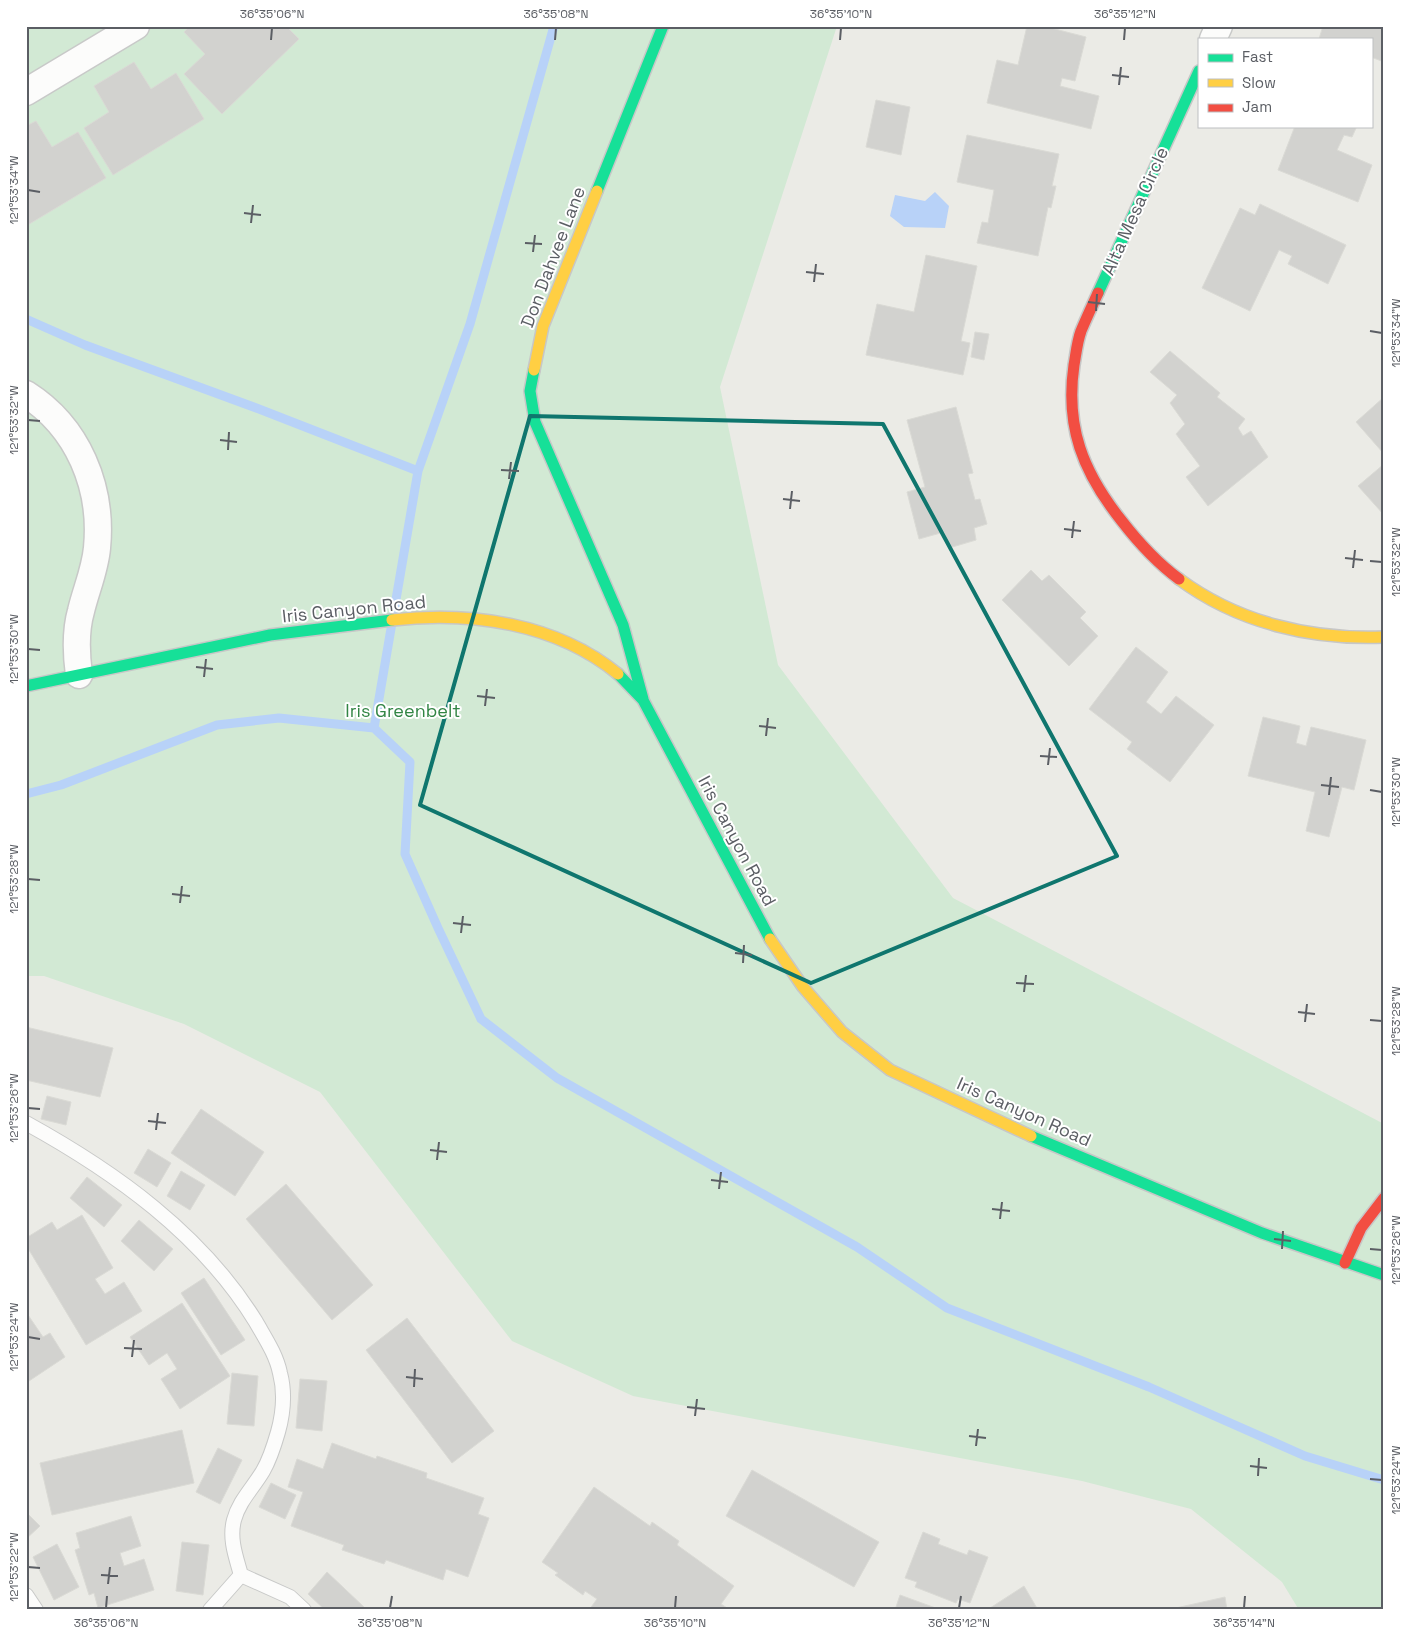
<svg xmlns="http://www.w3.org/2000/svg" width="1410" height="1636" viewBox="0 0 1410 1636" font-family="'Space Grotesk',sans-serif">
	<rect width="100%" height="100%" fill="#ebebe6"/>
	<path fill="#d2e9d4" d="M26,26H837L720,387L778,665L953,898L1384,1124V1610H1299L1282,1582L1191,1509L1082,1481L633,1396L512,1341L320,1092L184,1024L44,976H26Z"/>
	<path fill="#b8d2f8" d="M935,192L949,206L945,228L904,227L890,216L895,195L925,201Z"/>
	<g fill="none" stroke-linecap="round" stroke-linejoin="round">
		<path stroke="#b8d2f8" stroke-width="9" d="M26,319L85,345L259,409L418,471
			M374,728L418,471L470,324L554,26
			M26,794L61,785L217,725L279,718L374,728L410,762L405,854L438,928L481,1019L557,1078L857,1247L947,1308L1149,1387L1305,1456L1384,1480"/>
	</g>
	<path fill="#d2d2cf" stroke="#dadad5" d="M190,26H286L299,39L222,114L184,74L205,54L184,32Z
		M1027,26H1043L1086,37L1075,81L1062,78L1060,86L1099,96L1091,129L987,103L997,60L1018,65Z
		M1323,26H1384V62L1371,57V39H1319Z
		M134,62L151,89L176,73L204,119L113,175L84,128L109,112L94,86Z
		M876,100L910,107L901,155L866,147Z
		M36,121L52,147L78,132L106,178L26,226V126Z
		M1295,126H1357L1352,137L1344,135L1337,150L1372,165L1358,202L1278,170Z
		M967,135L1059,154L1052,186H1056L1051,208L1048,207L1038,256L977,243L982,222L988,223L994,190L957,182Z
		M1260,204L1346,245L1328,284L1288,264L1292,256L1279,250L1250,311L1202,288L1240,208L1255,215Z
		M926,255L977,266L961,341L970,343L963,375L866,355L877,304L914,312Z
		M975,332L989,334L984,360L971,357Z
		M1170,351L1220,393L1217,397L1245,419L1238,428L1243,436L1251,431L1268,457L1208,506L1186,477L1200,466L1176,434L1185,424L1170,403L1177,395L1150,372Z
		M1384,397V454L1356,422Z
		M956,407L973,473L968,474L975,500L980,499L987,524L974,528L976,540L949,548L944,532L919,539L907,492L925,487L907,420Z
		M1384,464V515L1358,486Z
		M1031,570L1042,581L1049,575L1086,612L1080,618L1098,636L1069,666L1002,600Z
		M1136,647L1168,672L1146,702L1161,714L1176,696L1214,725L1170,782L1127,749L1132,742L1089,709Z
		M1263,717L1300,726L1296,743L1306,746L1311,727L1366,740L1354,790L1342,787L1329,837L1306,831L1315,792L1248,776Z
		M26,1027L113,1048L100,1097L26,1080Z
		M47,1096L71,1102L66,1125L41,1119Z
		M201,1109L264,1152L235,1196L171,1153Z
		M148,1149L171,1163L157,1187L134,1173Z
		M181,1171L205,1185L190,1210L167,1196Z
		M87,1177L122,1205L104,1227L70,1198Z
		M286,1184L373,1285L332,1320L246,1219Z
		M82,1215L113,1268L95,1279L105,1294L124,1282L142,1311L86,1345L26,1245V1238L52,1222L57,1230Z
		M139,1220L173,1249L154,1271L121,1241Z
		M204,1278L245,1340L221,1355L181,1293Z
		M182,1303L230,1376L180,1409L161,1379L177,1369L167,1353L149,1365L130,1337Z
		M26,1312L43,1337L50,1333L65,1357L26,1383Z
		M407,1318L494,1431L452,1463L366,1350Z
		M232,1373L258,1376L254,1426L227,1424Z
		M300,1379L327,1381L322,1431L296,1428Z
		M182,1430L194,1483L52,1515L40,1463Z
		M332,1443L376,1459L377,1456L427,1473L426,1478L484,1498L478,1514L489,1518L468,1577L446,1569L443,1580L386,1560L384,1564L342,1550L344,1545L291,1526L303,1492L288,1487L297,1459L323,1469Z
		M218,1448L242,1460L220,1504L196,1492Z
		M752,1470L879,1542L854,1587L726,1516Z
		M271,1483L296,1495L285,1519L259,1507Z
		M594,1487L650,1526L652,1522L679,1541L677,1545L734,1586L721,1604L730,1610H589L597,1599L585,1591L583,1595L555,1575L558,1573L542,1562Z
		M26,1512L40,1526L26,1539Z
		M131,1516L141,1546L120,1553L124,1566L144,1559L154,1590L98,1608L94,1593L89,1595L75,1550L80,1548L76,1533Z
		M923,1532L940,1539L938,1544L967,1555L969,1550L988,1557L970,1603L958,1599L956,1603L915,1587L917,1582L905,1578Z
		M182,1542L209,1545L203,1595L176,1591Z
		M57,1544L79,1587L54,1600L33,1557Z
		M327,1572L364,1607L362,1610H325L308,1594Z
		M1024,1586L1038,1610H987Z
		M900,1595L941,1610H895Z
		M1225,1597L1227,1610H1167Z"/>
	<g fill="none" stroke-linecap="round" stroke-linejoin="round">
		<defs>
			<path id="lane" d="M26,1123C115,1172 202,1234 256,1322C265,1338 276,1354 280,1373C285,1392 283,1414 278,1432C274,1446 270,1459 263,1471C253,1488 239,1501 234,1520C229,1539 236,1557 241,1575
				M26,1595L36,1610
				M210,1610L241,1575L290,1597L304,1610"/>
			<path id="street" d="M1213,39L1219,26
				M26,92L136,26
				M26,394C78,427 103,487 97,548C95,570 86,590 81,611C75,632 76,653 79,675"/>
			<path id="fast" d="M597,191L663,26
				M1098,293L1199,71
				M534,370L530,391L535,422L623,625L643,699
				M618,674L643,700L770,939
				M26,686L270,635L392,620
				M1031,1136L1262,1233L1384,1275"/>
			<path id="slow" d="M534,370L543,326L597,191
				M1179,579C1238,623 1312,640 1384,637
				M392,620C470,611 556,623 618,674
				M770,939L803,987L842,1032L890,1070L1031,1136"/>
			<path id="jam" d="M1098,293C1092,306 1086,319 1081,331C1077,342 1076,354 1074,365C1065,427 1083,472 1121,520C1138,542 1156,562 1179,579
				M1345,1263L1361,1228L1384,1198"/>
		</defs>
		<use href="#lane" stroke="#c8c9c8" stroke-width="16"/>
		<use href="#street" stroke="#c8c9c8" stroke-width="29"/>
		<use href="#fast" stroke="#c7c7c7" stroke-width="14"/>
		<use href="#slow" stroke="#c7c7c7" stroke-width="14"/>
		<use href="#jam" stroke="#c7c7c7" stroke-width="14"/>
		<use href="#lane" stroke="#fcfcfb" stroke-width="14"/>
		<use href="#street" stroke="#fcfcfb" stroke-width="26"/>
		<use href="#fast" stroke="#16e098" stroke-width="11"/>
		<use href="#slow" stroke="#ffcf43" stroke-width="11"/>
		<use href="#jam" stroke="#f24e42" stroke-width="11"/>
	</g>
	<path fill="none" stroke="#0f766e" stroke-width="4" stroke-linejoin="round" d="M530,416L883,424L1117,856L811,983L420,805Z"/>
	<path fill="none" stroke="#5b5e64" stroke-width="2" d="M271,40L272,28M555,40L556,28M840,40L841,28M1124,40L1125,28M1112,75L1129,77M1119,85L1121,67M28,190L40,192M244,213L261,215M251,223L253,205M525,243L542,244M533,252L535,235M806,272L824,274M814,282L816,264M1088,302L1105,304M1096,311L1097,294M1370,331L1382,333M28,420L40,421M220,440L237,442M228,450L229,432M501,470L519,471M509,479L511,462M783,499L800,501M790,509L792,491M1064,529L1081,531M1072,538L1074,521M1345,558L1363,560M1370,561L1382,562M1353,568L1355,550M28,649L40,650M196,667L213,669M204,677L206,659M477,696L495,698M485,706L487,689M759,726L776,728M766,736L768,718M1040,756L1057,757M1048,765L1050,748M1321,785L1339,787M1370,790L1382,792M1329,795L1331,777M28,879L40,880M172,894L190,896M180,903L182,886M453,923L471,925M461,933L463,916M735,953L752,955M743,963L744,945M1016,983L1034,984M1024,992L1026,975M1298,1012L1315,1014M1370,1020L1382,1021M1305,1022L1307,1004M28,1108L40,1109M148,1121L166,1123M156,1130L158,1113M430,1150L447,1152M437,1160L439,1142M711,1180L728,1182M719,1189L721,1172M992,1209L1010,1211M1000,1219L1002,1202M1274,1239L1291,1241M1282,1249L1283,1231M1370,1249L1382,1250M28,1337L40,1339M124,1348L142,1349M132,1357L134,1340M406,1377L423,1379M414,1387L415,1369M687,1407L705,1409M695,1416L697,1399M969,1436L986,1438M976,1446L978,1429M1250,1466L1267,1468M1258,1476L1259,1458M1370,1479L1382,1480M28,1567L40,1568M101,1575L118,1576M108,1584L110,1567M106,1608L107,1596M390,1608L392,1596M675,1608L676,1596M959,1608L961,1596M1244,1608L1245,1596"/>
	<g text-anchor="middle" stroke-width="4" stroke-linejoin="round" paint-order="stroke">
		<g font-size="18" fill="#5b5e64" stroke="#fff">
			<text transform="translate(1135 211) rotate(-66)" y="6">Alta Mesa Circle</text>
			<text transform="translate(553 257) rotate(-69)" y="6">Don Dahvee Lane</text>
			<text transform="translate(354 609) rotate(-6)" y="6">Iris Canyon Road</text>
			<text transform="translate(737 841) rotate(62)" y="6">Iris Canyon Road</text>
			<text transform="translate(1024 1112) rotate(24)" y="6">Iris Canyon Road</text>
		</g>
		<g font-size="18" fill="#328544" stroke="#fff">
			<text x="403" y="717">Iris Greenbelt</text>
		</g>
	</g>
	<rect width="1410" height="1636" fill="none" stroke="#ffffff" stroke-width="55"/>
	<rect x="1198" y="38" width="175" height="90" fill="#ffffff" stroke="#bdbfc1"/>
	<rect x="1208" y="54" width="25" height="8" fill="#16e098" stroke="#bdbfc1"/>
	<text x="1242" y="62" font-size="15" fill="#5b5e64">Fast</text>
	<rect x="1208" y="79" width="25" height="8" fill="#ffcf43" stroke="#bdbfc1"/>
	<text x="1242" y="88" font-size="15" fill="#5b5e64">Slow</text>
	<rect x="1208" y="104" width="25" height="8" fill="#f24e42" stroke="#bdbfc1"/>
	<text x="1242" y="112" font-size="15" fill="#5b5e64">Jam</text>
	<rect x="28" y="28" width="1354" height="1580" fill="none" stroke="#5b5e64" stroke-width="2"/>
	<g font-size="12" text-anchor="middle" fill="#5b5e64">
		<text x="272" y="18">36°35'06"N</text>
		<text x="556" y="18">36°35'08"N</text>
		<text x="841" y="18">36°35'10"N</text>
		<text x="1125" y="18">36°35'12"N</text>
		<text transform="translate(14 190) rotate(-90)" y="4">121°53'34"W</text>
		<text transform="translate(1396 333) rotate(-90)" y="4">121°53'34"W</text>
		<text transform="translate(14 420) rotate(-90)" y="4">121°53'32"W</text>
		<text transform="translate(1396 562) rotate(-90)" y="4">121°53'32"W</text>
		<text transform="translate(14 649) rotate(-90)" y="4">121°53'30"W</text>
		<text transform="translate(1396 792) rotate(-90)" y="4">121°53'30"W</text>
		<text transform="translate(14 879) rotate(-90)" y="4">121°53'28"W</text>
		<text transform="translate(1396 1021) rotate(-90)" y="4">121°53'28"W</text>
		<text transform="translate(14 1108) rotate(-90)" y="4">121°53'26"W</text>
		<text transform="translate(1396 1250) rotate(-90)" y="4">121°53'26"W</text>
		<text transform="translate(14 1337) rotate(-90)" y="4">121°53'24"W</text>
		<text transform="translate(1396 1480) rotate(-90)" y="4">121°53'24"W</text>
		<text transform="translate(14 1567) rotate(-90)" y="4">121°53'22"W</text>
		<text x="106" y="1627">36°35'06"N</text>
		<text x="390" y="1627">36°35'08"N</text>
		<text x="675" y="1627">36°35'10"N</text>
		<text x="959" y="1627">36°35'12"N</text>
		<text x="1244" y="1627">36°35'14"N</text>
	</g>
</svg>
